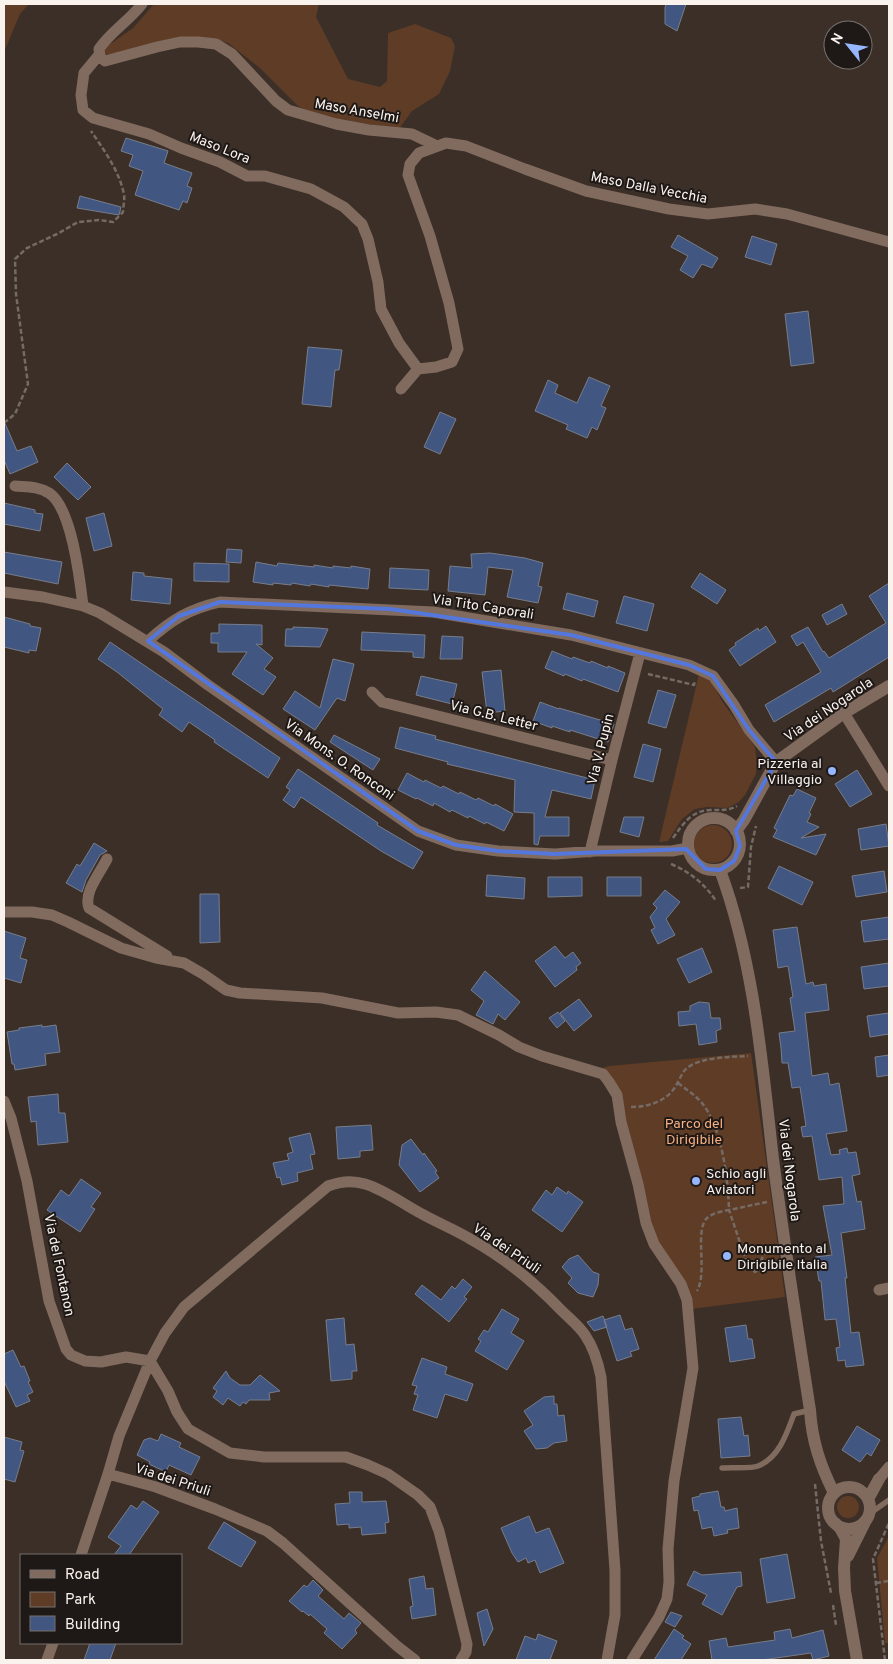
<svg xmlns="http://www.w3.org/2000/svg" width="893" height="1664" viewBox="0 0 893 1664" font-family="Overpass,sans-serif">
	<rect width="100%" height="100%" fill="#3b2f28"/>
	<path fill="#5e3c26" d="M4,4H29L20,14L4,52Z
		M154,4H319L316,17L348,79L380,87L387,81L388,33L415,24L451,38L455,46L450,71L439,94L412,111L399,129L318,117L298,106L261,69L228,43L215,39L103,55L106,47L133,28Z
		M699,674L711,681L722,701L755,747L757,763L756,774L745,795L739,802L727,808L707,807L695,809L682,819L668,841L659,842Z
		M694 844a19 19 0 1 1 38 0a19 19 0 1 1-38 0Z
		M751,1053L785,1297L691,1309L657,1242L603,1068L609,1066Z
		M837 1507a11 11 0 1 1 22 0a11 11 0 1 1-22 0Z
		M889,1536V1643H885L877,1558Z"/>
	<path fill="#425682" stroke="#777d8a" d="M666,4H686L677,31L665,24V8Z
		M126,138L168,151L164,163L192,173L187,186L192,188L187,203L183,201L179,210L135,195L143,171L129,166L133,155L121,151Z
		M80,196L121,207L119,215L77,208Z
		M678,235L718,258L712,268L702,264L693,278L680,270L688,256L671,247Z
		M752,236L777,244L771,265L745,257Z
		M808,311L814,363L791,366L785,314Z
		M308,347L342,350L339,370H335L331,407L302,404Z
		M589,377L610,386L601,406L606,408L597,430L592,427L587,438L566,429L568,425L535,411L548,380L558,385L555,393L577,403Z
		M440,412L456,419L440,454L424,447Z
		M4,421L17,451L31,446L38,462L10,474L4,460Z
		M67,463L91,487L78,500L54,477Z
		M4,503L35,510V513L43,514L40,531L4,524Z
		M104,513L112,546L94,551L86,518Z
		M227,549L242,550L241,563L226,562Z
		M4,552L62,562L58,584L4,573Z
		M490,553L525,558L543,563L538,586L542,587L538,603L507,597L513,570L488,567L485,595L448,591L450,566L472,568L471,554Z
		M256,562L277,566L278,563L314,567V565L333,568V566L351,568V566L370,569L368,589L329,585V587L311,584L310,586L292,583L291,585L273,583V585L253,582Z
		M194,563L229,564V582L194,581Z
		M390,568L429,570L428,590L389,588Z
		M133,572L144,573V576L172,579L170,604L131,600Z
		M700,573L726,590L717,604L691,587Z
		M889,583V657L833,692L831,688L774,722L765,705L821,672L803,642L797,646L791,636L808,627L823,652L824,651L829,658L886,623L869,596Z
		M567,593L598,601L594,617L563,609Z
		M624,596L654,604L647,631L616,623Z
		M842,604L847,614L827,625L822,615Z
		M4,617L30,624V626L41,628L36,651L29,650V653L4,647Z
		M219,624L262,625V645L256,644L273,658L264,669L276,677L263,695L232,674L247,652H218V643H211V633H219Z
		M766,626L776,642L740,666L729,650L736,645L735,643L758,628L759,631Z
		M293,627L318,628L328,629L320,647L285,646L286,629H293Z
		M362,632L425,635L424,658L413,657V652L361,650Z
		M442,636L463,637L462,659H440Z
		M110,642L280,758L268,778L214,742L215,740L189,722L182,732L159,715L163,709L117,672L98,659Z
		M552,651L572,659L573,657L590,663L591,661L608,668V666L625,673L618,692L583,679L582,681L565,674L564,676L545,668Z
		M333,659L354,664L345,701L337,698L315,730L283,709L295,691L320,708Z
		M501,670L505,711L487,713L482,672Z
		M421,676L457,684L452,704L416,695Z
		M658,690L676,695L666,728L648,723Z
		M540,702L559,709V708L614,724L608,742L570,730V732L552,726V728L533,721Z
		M400,727L436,736L435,739L595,780L591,799L552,790L545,817H569V836H540L538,845L534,844V813L514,812L515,780L447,764L448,762L395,748Z
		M334,735L380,759L373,770L330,742Z
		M643,744L661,749L653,782L634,777Z
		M298,769L378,823L377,825L423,852L413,869L381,851L301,797L294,808L283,800L290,790L286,787Z
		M857,770L872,794L850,807L835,784Z
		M407,773L424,782L425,780L441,788L443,786L459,794L460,792L476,800L478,798L494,806L495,804L513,814L504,831L486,822L485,824L469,816L468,818L452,810L450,812L434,803L433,806L417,798L416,799L398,790Z
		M797,789L816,798L809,813L811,814L807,822L819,827L801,838L826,834L816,855L773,837L777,830L774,828L790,795L793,796Z
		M624,817H644L639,837L620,832Z
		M886,824L889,846L861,850L858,829Z
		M94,843L107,851L100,855L86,880L82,892L66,883L77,864L80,866Z
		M779,866L813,882L802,905L768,888Z
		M884,871L887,892L856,897L852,876Z
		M487,875L525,878L524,899L486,896Z
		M548,877H582V896L548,897Z
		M607,877H641V896H607Z
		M665,890L680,902L666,919L675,935L658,944L651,930L655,928L650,917L657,908L653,904Z
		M200,894H219L220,942L200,943Z
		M889,917V939L864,942L861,921Z
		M797,927L806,984L813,982L814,986L826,984L829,1010L805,1013L812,1076L828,1073L830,1085L839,1083L847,1131L826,1134L831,1155L840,1154L839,1150L847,1148L848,1153L856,1152L860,1174L852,1176L857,1202L861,1201L865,1229L841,1233L847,1278H845L851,1333L859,1332L864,1365L846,1367L845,1360L838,1361L836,1348L840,1347L836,1319L825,1320L821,1281H819L815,1257L832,1255L823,1206L844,1204L842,1177L819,1180L812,1136L803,1137L801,1127L806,1126L800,1087L792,1088L788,1063H782L781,1048L779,1033L795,1031L790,998L793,997L788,966L778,968L773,930Z
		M4,931L26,938L20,958L27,960L21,983L4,978Z
		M555,946L565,958L573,952L581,963L576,967L577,970L555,987L535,961Z
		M702,948L712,972L689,983L677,959Z
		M889,963V986L864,989L861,967Z
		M485,971L520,1002L505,1020L498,1014L493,1024L476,1015L484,1001L471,990Z
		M579,999L592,1016L574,1031L560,1013Z
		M699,1002L709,1003L711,1018H720L721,1029L716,1031L717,1042L699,1045L696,1024L679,1026L678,1012L690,1011V1006Z
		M558,1012L565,1021L557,1028L549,1018Z
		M889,1013V1034L870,1037L867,1016Z
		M42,1025V1027L56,1025L60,1052L45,1054L46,1065L15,1070L14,1064H12L7,1032L19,1030V1028Z
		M889,1055V1075L877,1077L875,1057Z
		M58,1094L59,1113H65L68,1142L38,1145L36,1121L31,1122L28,1097Z
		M371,1125L373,1150L360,1151V1157L338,1159L336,1127Z
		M310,1133L315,1154L310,1155L313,1169L297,1173L298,1181L282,1185L280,1177L277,1178L273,1163L289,1160L287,1154L293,1152L289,1138Z
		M411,1139L423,1155L424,1153L437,1171L435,1172L439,1178L420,1192L399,1165L402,1145Z
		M81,1179L101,1193L91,1207L95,1209L80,1232L47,1210L61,1190L69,1196Z
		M557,1187L567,1194L568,1191L583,1202L562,1232L532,1210L546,1190L552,1195Z
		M578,1255L593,1272L599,1274L598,1285L593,1297L578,1293L568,1283L572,1278L562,1267L569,1259Z
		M463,1279L472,1287L464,1297L467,1299L449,1322L415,1294L422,1285L441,1300L452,1286L455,1289Z
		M502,1309L519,1319L511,1333L524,1341L507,1370L475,1351L481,1341L478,1339L484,1330L488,1332Z
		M620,1315L625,1330L632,1328L639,1349L630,1352L632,1356L617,1361L604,1320Z
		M603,1316L607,1327L594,1331L587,1322Z
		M344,1318L346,1345L354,1344L357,1371H352V1379L331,1381L326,1320Z
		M746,1325L748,1339H752L755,1358L730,1362L725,1328Z
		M13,1350L21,1367L24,1366L30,1381L28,1382L33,1392L27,1395L30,1401L16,1407L4,1381V1354Z
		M422,1358L447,1367L445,1374L473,1384L467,1401L445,1394L437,1418L413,1410L418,1395L414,1394L417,1386L412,1385Z
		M226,1371L230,1378L240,1385H250L260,1375L280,1391L269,1393L270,1400H249L246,1404L243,1402L240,1406L228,1398L223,1405L213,1397L217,1391L213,1388Z
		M554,1396V1404H557L558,1416L564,1415L567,1441L554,1443L547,1448L536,1449L524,1431L533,1425L524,1411L544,1397Z
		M741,1417L744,1436L748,1435L750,1456L721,1458L718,1419Z
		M857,1426L880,1440L871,1456L867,1453L860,1462L842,1450Z
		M161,1434L181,1443L179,1447L200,1457L191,1475L169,1465L166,1472L149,1464L150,1462L137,1455L144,1440L150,1438L158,1441Z
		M4,1437L22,1442L20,1450L24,1451L15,1482L4,1479Z
		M718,1491L721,1507H724L725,1511L737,1508L739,1528L727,1530L728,1533L714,1536L712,1527L702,1529L698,1510L694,1511L692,1498L700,1496V1494Z
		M349,1492H362V1502L386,1501L389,1522L385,1523L386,1533L362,1535L361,1527L349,1528V1524L337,1525L335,1504L350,1503Z
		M143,1501L159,1512L129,1555H114L121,1546L108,1537L131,1505L137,1509Z
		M529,1516L536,1533L549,1528L564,1563L540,1573L535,1560L528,1563L526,1558L518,1562L512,1553L501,1528Z
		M224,1522L256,1542L241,1567L208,1548Z
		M787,1554L795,1598L767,1603L760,1559Z
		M694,1571L702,1575L741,1572L742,1586L737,1587L722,1615L702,1604L707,1595L687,1585Z
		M424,1576L426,1589L433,1588L436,1615L412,1619L410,1607L413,1606L409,1579Z
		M313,1580L323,1590L318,1596L344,1619L349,1613L361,1623L355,1630L357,1633L342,1649L324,1633L327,1629L310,1614L309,1616L303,1611L302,1612L289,1601L304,1585L307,1587Z
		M487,1609L493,1629L484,1646L477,1613Z
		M671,1612L682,1616L675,1627L665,1622Z
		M674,1629L684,1636L682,1638L691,1644L681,1660H654Z
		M790,1629L792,1638L823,1630L829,1656L813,1660L811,1653L762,1660H712L709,1641L726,1638L728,1647L775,1640L774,1632Z
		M538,1634L557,1641L550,1660H516L525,1636L536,1640Z
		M90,1643H116L110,1660H84Z"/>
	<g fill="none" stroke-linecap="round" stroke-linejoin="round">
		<path stroke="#756a64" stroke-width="2.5" stroke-dasharray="5 2.5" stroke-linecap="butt" d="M4,423L15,414L28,384L16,294L15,259L27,248L57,234L78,222L99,220L113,222L123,212C123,206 125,200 124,195C120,172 104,150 91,131
			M648,674L694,685L695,681
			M673,838C683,824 691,811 710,810C720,810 728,811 737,806
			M671,864C690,872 705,884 716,901
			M740,888L748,887L751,847L756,826
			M678,1083C686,1089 695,1095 702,1103C722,1128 728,1178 729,1210C722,1211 713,1213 707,1218C694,1231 708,1272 697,1291
			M631,1107C649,1107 668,1101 677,1084C680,1079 682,1072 687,1068C701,1057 731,1057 748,1056
			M767,1202L729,1210L748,1266L755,1272L759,1269C762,1258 762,1252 774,1248
			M815,1484L821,1541L831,1593
			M876,1583L889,1581
			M833,1605L836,1625
			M885,1660L873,1559L889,1523"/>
		<path stroke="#816b5e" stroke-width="5.5" d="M722,1468C732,1467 751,1469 758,1466C779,1458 787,1433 794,1414L810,1410
			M869,1514L889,1500"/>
		<path stroke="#816b5e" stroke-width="11" d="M142,4C129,21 110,32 99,49L100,57L105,61L157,47L180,42H198L216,44L232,54L276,101L288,110L336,124L369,130L412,134L437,146
			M99,55L84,73L81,95L83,110L93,118L149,134L181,148L220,162L247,176H265L311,189L344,207L362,224L368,239L378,282L381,309L399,343L418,369
			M401,389L418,369L436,367L452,362L458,349L449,303L430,236L408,175L410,164L419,153L446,143L466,146L525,169L586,191L669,209L708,214L755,209L787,214L889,242
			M15,486C26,487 38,486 49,493C72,508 80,580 83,606
			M4,592L43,597L83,606L100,613L164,652L208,685L418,831L456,845L498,851L555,854L596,851H672L688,848
			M148,641C171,620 189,609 220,602L433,612L571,635L689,665L713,676L734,705L749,730L776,762
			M372,692L382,702L612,760
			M844,713L889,786
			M590,852L612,760L640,653
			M107,859C100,873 83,893 89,908L167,956
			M4,912H32L52,915L68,922L121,948L156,958L184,963L203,974L226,990L240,993L322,998L398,1013L436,1012L458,1015L499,1035L519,1047L542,1056L603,1074L609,1082L617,1095L621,1122L638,1184L646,1223L654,1244L681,1284L687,1300L693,1368L674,1481L668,1549L669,1582L667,1599L659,1617L632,1660
			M4,1101L11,1118L27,1181L49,1301L66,1349L71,1355L85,1361L101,1362L126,1357L150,1361L168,1391L177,1412L188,1429L230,1453L264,1457H346L368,1465L388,1474L418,1495L430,1507L439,1531L467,1644L466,1652L461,1660
			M879,1290L889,1288
			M108,1474L156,1487L215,1509L267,1531L283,1543L397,1646L415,1660
			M879,1479L889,1467
			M81,1555L108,1474L119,1436L150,1361L165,1333L184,1307L328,1186C341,1181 352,1180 365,1184C385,1190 403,1204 422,1214C438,1223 456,1230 472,1240C506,1259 535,1283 561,1310C569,1318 579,1326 585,1335C594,1348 598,1362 601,1377L615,1570V1615L607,1660
			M47,1660L53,1643"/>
		<path stroke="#816b5e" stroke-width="12" d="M688 844a26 26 0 1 1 52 0a26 26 0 1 1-52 0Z
			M736,831L744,820L776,762L844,713L889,686
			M720,870C754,962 762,1062 773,1159C784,1243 797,1326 810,1410C812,1441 820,1465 834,1493
			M828 1508a21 21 0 1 1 42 0a21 21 0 1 1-42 0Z
			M868,1499L879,1479
			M835,1523L840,1528L846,1539L844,1568L845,1591L857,1660
			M848,1556L866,1520"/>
	</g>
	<path fill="none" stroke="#5477dd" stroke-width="4" stroke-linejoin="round" d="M220,602L390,609L571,635L689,665L713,676L749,730L776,762L736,831L740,846L734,861L720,870L706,869L686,849L555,854L498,851L456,845L418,831L148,641L179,616Z"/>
	<g fill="#96b6fd" stroke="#1e1916" stroke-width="2">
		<circle cx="832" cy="771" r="5"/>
		<circle cx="696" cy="1181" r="5"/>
		<circle cx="727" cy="1256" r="5"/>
	</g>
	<g text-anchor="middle" stroke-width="4" stroke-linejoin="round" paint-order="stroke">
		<g font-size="14" fill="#faf2ed" stroke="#1e1916">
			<text transform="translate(357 110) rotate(10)" y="5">Maso Anselmi</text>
			<text transform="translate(220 147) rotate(22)" y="5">Maso Lora</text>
			<text transform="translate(649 187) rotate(11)" y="5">Maso Dalla Vecchia</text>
			<text transform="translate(483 606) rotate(9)" y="5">Via Tito Caporali</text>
			<text transform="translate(828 709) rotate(-34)" y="5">Via dei Nogarola</text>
			<text transform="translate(494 715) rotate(14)" y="5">Via G.B. Letter</text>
			<text transform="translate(600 749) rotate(-76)" y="5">Via V. Pupin</text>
			<text transform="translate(340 759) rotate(35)" y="5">Via Mons. O. Ronconi</text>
			<text transform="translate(790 1170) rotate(83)" y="5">Via dei Nogarola</text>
			<text transform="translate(507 1248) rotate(34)" y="5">Via dei Priuli</text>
			<text transform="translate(60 1265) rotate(78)" y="5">Via del Fontanon</text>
			<text transform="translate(173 1479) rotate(18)" y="5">Via dei Priuli</text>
		</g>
		<g font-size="14" fill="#faf2ed" stroke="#1e1916" text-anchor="start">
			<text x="822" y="768" text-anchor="end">Pizzeria al<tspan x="822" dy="16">Villaggio</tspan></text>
			<text x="706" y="1178">Schio agli<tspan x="706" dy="16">Aviatori</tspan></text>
			<text x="737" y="1253">Monumento al<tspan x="737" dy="16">Dirigibile Italia</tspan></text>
		</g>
		<g font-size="14" fill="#fbb082" stroke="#1e1916">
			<text x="694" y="1128">Parco del<tspan x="694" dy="16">Dirigibile</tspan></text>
		</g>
	</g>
	<rect width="893" height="1664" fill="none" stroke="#faf2ed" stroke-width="10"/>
	<rect x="20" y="1554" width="162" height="90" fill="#1e1916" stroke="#76706c"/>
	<rect x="30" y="1570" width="25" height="8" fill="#816b5e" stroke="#76706c"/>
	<text x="65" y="1579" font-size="15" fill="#faf2ed">Road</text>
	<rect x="30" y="1592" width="25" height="15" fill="#5e3c26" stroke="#76706c"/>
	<text x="65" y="1604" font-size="15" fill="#faf2ed">Park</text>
	<rect x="30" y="1616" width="25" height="15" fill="#425682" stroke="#76706c"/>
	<text x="65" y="1629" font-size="15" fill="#faf2ed">Building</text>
	<g transform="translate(848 45) rotate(300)"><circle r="24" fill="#1e1916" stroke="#76706c"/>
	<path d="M0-4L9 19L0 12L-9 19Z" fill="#96b6fd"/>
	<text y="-8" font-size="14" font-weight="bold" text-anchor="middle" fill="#faf2ed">N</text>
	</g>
</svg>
